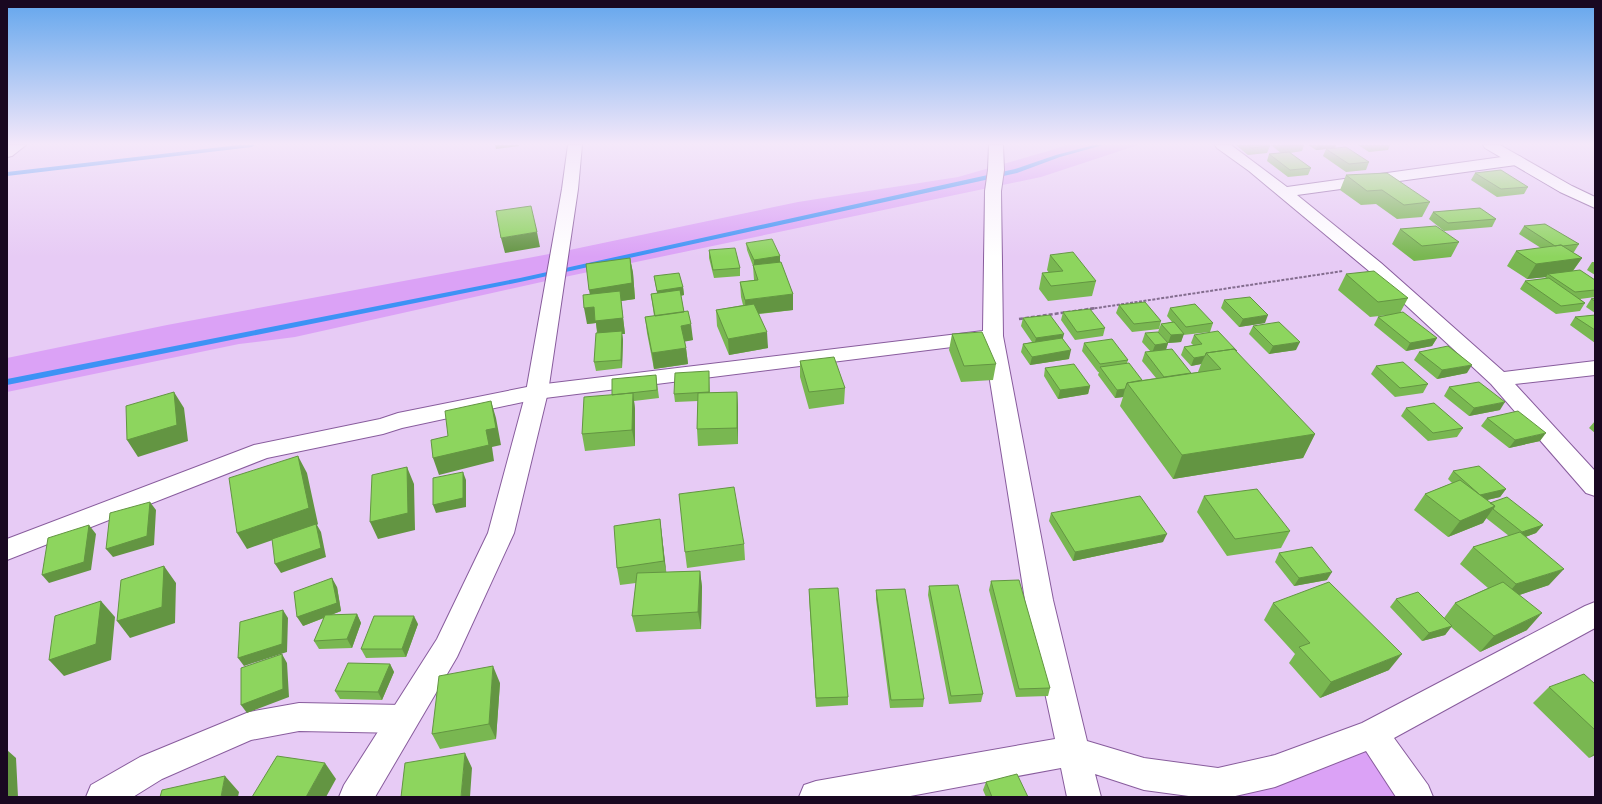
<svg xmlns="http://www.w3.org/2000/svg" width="1602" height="804" viewBox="0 0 1602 804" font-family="'Source Serif 4',serif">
	<rect width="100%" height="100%" fill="#e7cbf5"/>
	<path fill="#dba2f6" d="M1067,145H1138L1041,177L555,279L295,337L239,344L7,392V358L167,325L560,252L798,202L958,177L1045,152Z
		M1372,734L1416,797H1225Z"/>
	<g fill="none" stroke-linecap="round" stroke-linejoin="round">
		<path fill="#3d92f5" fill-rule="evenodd" d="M239,145H255L252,147L7,176V172Z
			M1094,145H1103L1060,157L1017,173L520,282L7,385V379L520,278L1015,169L1056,155Z"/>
		<defs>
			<path id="street" d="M9,145H26L12,156L7,157V146Z
				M989,145H1003L1004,170L1001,191L1003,336L1053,600L1087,741L1144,758L1218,768L1275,755L1362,723L1585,606L1595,602V628L1394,738L1428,785L1433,797H1396L1366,751L1275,787L1231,797H1196L1144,790L1095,774L1101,797H1067L1061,768L905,797H799L804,785L816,781L1055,739L1025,600L984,343L537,399L402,428L383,434L267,458L7,560V539L254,445L380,419L398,413L537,385L983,331L985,191L988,170Z
				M1215,145H1231L1287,187L1516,155L1521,157L1524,160L1521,163L1516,165L1297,195L1381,263L1504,372L1595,361V375L1515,384L1595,471V496L1586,493L1491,384L1369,271L1249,171L1217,148Z
				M299,703L403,705L414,709L418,719L414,729L403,733L299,731L251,740L162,779L133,797H86L91,785L140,757L249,712Z"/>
			<path id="secondary" d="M568,145H582L578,189L548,392L514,533L457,657L375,797H339L344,785L437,639L488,533L526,392L562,189Z
				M1483,145H1500L1572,186L1595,197V208L1560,192L1485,148Z"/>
		</defs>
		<use href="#street" stroke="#885c9d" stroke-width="2"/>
		<use href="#secondary" stroke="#885c9d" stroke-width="2"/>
		<path stroke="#846d8f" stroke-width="2" stroke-dasharray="3 1.5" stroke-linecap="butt" d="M1090,309L1343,271"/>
		<path stroke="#846d8f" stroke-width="2.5" stroke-dasharray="4 2" stroke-linecap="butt" d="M1019,319L1096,308"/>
		<use href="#street" fill="#fff" fill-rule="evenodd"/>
		<use href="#secondary" fill="#fff" fill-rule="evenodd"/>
	</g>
	<path fill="#79b751" d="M1236,145H1268L1270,146L1267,153L1248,155Z
		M1271,145H1304L1302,151L1290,153L1311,168L1308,175L1288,177L1267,161L1269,154L1281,153Z
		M1308,145H1336L1335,148L1369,162L1366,170L1346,172L1323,156L1326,149L1316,150Z
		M1358,145H1390L1388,150L1369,152Z
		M1475,173L1528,187L1524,194L1497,197L1471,180Z
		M1346,175L1430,202L1422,217L1397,219L1376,204L1361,205L1340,190Z
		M1433,212L1496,219L1492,227L1444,231L1429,219Z
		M1524,226L1579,244L1574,252H1572L1582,258L1573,271L1595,280V297L1580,299L1585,303L1580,311L1556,314L1520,289L1525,281L1544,279L1546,277L1527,279L1507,266L1516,251L1541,248L1519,234Z
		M1400,229L1459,242L1451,257L1414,261L1392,244Z
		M746,243L780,256V262L793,294V310L759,314L768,348L729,355L717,326L716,310L743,305L741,297L740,282L754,280L753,266L747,250Z
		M709,250L740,268V276L714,278L709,258Z
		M1050,255L1096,281L1092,296L1048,301L1039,289L1042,273H1049L1047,270Z
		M630,258L633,273L635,299L621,301L625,334H622L623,340L622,368L596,371L594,362L597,333L596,323L587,324L590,294Z
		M1592,262H1595V275L1587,270Z
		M1346,274L1408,298L1400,313L1437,338L1432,346L1406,351L1374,325L1378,317L1389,315L1370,317L1338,290Z
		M654,276L683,287L684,295L681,296L684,312L693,340L685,341L688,364L654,369L647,333L645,317L654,316L651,294L657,293Z
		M1595,298V313L1586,307L1591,299Z
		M1224,300L1265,323L1239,327L1221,308Z
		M1119,305L1161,321L1159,329L1132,332L1116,313Z
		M1170,308L1213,323L1210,332L1183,335L1181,342L1168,343L1158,332L1161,324L1172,322L1167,316Z
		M1063,312L1105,328L1103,336L1075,340L1061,320Z
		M1595,315V343L1570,325L1575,317Z
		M1023,318L1063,339L1069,359L1030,365L1021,352L1023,344L1032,342L1021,326Z
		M1253,326L1296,350L1269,354L1249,334Z
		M1145,333L1168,343L1166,350L1191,373L1198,372L1201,364L1191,366L1181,355L1184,347L1193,345L1191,343L1194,335L1315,434L1303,458L1173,479L1120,406L1123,397L1115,398L1098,375L1099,372H1098L1082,351L1084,343L1128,360L1127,363L1142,380L1156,378L1142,361L1145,352H1151L1142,342Z
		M952,334L996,364L993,380L961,382L949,350Z
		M1419,352L1467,373L1437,379L1414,360Z
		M800,361L845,388L844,404L809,409L800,377Z
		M1376,366L1428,384L1423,393L1395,397L1371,374Z
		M1045,368L1090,386L1088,394L1058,399L1044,376Z
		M709,371L710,393L737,392L738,408V444L698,446L697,429L698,401L675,402L674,394Z
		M656,375L659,398L634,401L635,409V446L585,451L582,434L612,395Z
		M1449,387L1500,410L1469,416L1444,396Z
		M1406,408L1463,428L1457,437L1428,441L1401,416Z
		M1487,418L1540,441L1509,448L1481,426Z
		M1595,421V433L1589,428Z
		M1453,471L1506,489L1500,497L1487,500L1490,503L1543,525L1536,533L1525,537L1549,585L1519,595L1527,630L1480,652L1451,627L1445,635L1422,641L1390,607L1396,599L1444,618L1455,603L1488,588L1460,564L1473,547L1509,536L1486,518L1483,523L1448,537L1414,510L1425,494L1452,483L1448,479Z
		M1204,496L1290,531L1281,548L1227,556L1197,512Z
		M1051,513L1163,542L1073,561L1049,521Z
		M660,519L662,536L666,572L700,571L702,587L701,629L636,632L632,616L636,583L620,585L617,568Z
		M744,544L745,560L687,568L685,552Z
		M1279,553L1327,580L1294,586L1275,562Z
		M991,581L1050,688L1048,696L1016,697L989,590Z
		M929,586L983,694L981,702L949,704L928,595Z
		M337,587L341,611L331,615L357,614L361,623L352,648L319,649L314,641L324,618L303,626Z
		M809,589L848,697V705L816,707L809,597Z
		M876,590L924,699L923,707L890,708L876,599Z
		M1273,603L1389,670L1320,698L1289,663L1295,654L1264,620Z
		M418,624L406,657L366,658L361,649Z
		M390,664L394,672L382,700L340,699L335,691Z
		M500,683L496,739L440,749L432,734Z
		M1595,684V755L1589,758L1533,703L1549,687Z
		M986,782L1028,797H986L983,790Z"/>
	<path fill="#639542" d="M495,145H519V146L496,149Z
		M1318,145H1336L1335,148L1316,150Z
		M537,232L540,247L505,253L501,238Z
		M780,256V264L754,268V260Z
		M630,258L633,273L635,299L621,301L625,334H622L623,340L622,368L621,360L598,337L596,323L587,324L584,308L594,307L623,318L592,306L589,290Z
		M1582,258L1571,273L1548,274L1546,277L1527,279L1536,264Z
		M683,287L684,295L658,298L657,291Z
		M793,294V310L746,315L745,300Z
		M1268,315L1265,323L1239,327L1243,319Z
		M691,324L693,340L683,342L681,326Z
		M767,332L768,348L729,355L728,339Z
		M1064,334L1062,342L1034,346L1036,338Z
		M1184,334L1181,342L1168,343L1171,335Z
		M1437,338L1432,346L1406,351L1410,343Z
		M1300,342L1296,350L1269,354L1273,346Z
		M1168,343L1165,352L1152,353L1155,345Z
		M686,348L688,364L654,369L652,353Z
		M1071,350L1069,359L1030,365L1032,357Z
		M1205,356L1201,364L1191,366L1194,358Z
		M1472,365L1467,373L1437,379L1442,370Z
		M1090,386L1088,394L1058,399L1060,390Z
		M1125,389L1123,397L1115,398L1117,390Z
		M174,392L184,408L188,441L138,457L127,440Z
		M737,392L738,408V444L737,428Z
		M633,393L635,409V446L632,430Z
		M491,401L496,418L501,445L492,447L494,461L439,475L433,458L486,430Z
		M1505,402L1500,410L1469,416L1474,408Z
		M1546,433L1540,441L1509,448L1515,440Z
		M1315,434L1303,458L1173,479L1182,455Z
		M298,456L307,473L318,524L317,525L321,532L326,557L281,573L275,564L316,525L247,549L237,533Z
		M407,467L414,484L415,530L378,539L370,522Z
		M463,472L466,480V507L436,513L433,505Z
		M1506,489L1500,497L1474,503L1480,495Z
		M150,502L156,510L154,545L113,557L106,549Z
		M1495,506L1483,523L1448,537L1460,521Z
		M660,519L662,536L667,578L664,561Z
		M89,525L96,534L91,570L49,583L42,575Z
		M1543,525L1536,533L1515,541L1522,532Z
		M1167,534L1163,542L1073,561L1075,552Z
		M164,566L176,583L175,623L130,638L117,621Z
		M1564,569L1549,585L1502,601L1516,584Z
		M700,571L702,587L701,629L698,612Z
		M1332,572L1327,580L1294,586L1299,578Z
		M332,578L337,587L341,611L303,626L297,617Z
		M101,601L115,617L111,660L64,676L49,660Z
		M283,610L288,618L287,652L244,666L238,658Z
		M1542,613L1527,630L1480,652L1494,636Z
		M357,614L361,623L352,648L347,639Z
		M414,616L418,624L406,657L402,649Z
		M1452,626L1445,635L1422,641L1429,633Z
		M282,654L287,663L289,697L247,713L241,705Z
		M1402,654L1389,670L1320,698L1331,682Z
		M390,664L394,672L382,700L378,692Z
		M493,666L500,683L496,739L489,724Z
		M7,750L16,758L18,797H7Z
		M465,753L472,768L470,797H461Z
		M1595,753V755L1589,758Z
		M325,763L336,779L326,797H306Z
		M225,776L239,792L238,797H221Z"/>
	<path fill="#8dd55e" stroke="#639542" d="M1247,145H1268L1270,146L1251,148Z
		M1283,145H1302L1285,146Z
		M1346,147L1369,162L1349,164L1326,149Z
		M1289,152L1311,168L1290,170L1269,154Z
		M1501,170L1528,187L1501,189L1475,173Z
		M1387,173L1430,202L1404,205L1382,190L1367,191L1346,175Z
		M531,206L537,232L501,238L496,211Z
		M1480,208L1496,219L1448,223L1433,212Z
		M1545,224L1579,244L1563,246L1561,245L1555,246L1524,226Z
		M1436,226L1459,242L1422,246L1400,229Z
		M772,239L780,256L754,260L746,243Z
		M1561,245L1582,258L1536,264L1516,251Z
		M735,248L740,268L713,270L709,250Z
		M1073,252L1096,281L1051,286L1042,273L1063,271L1050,255Z
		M630,258L632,283L589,290L586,264Z
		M781,262L793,294L745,300L740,282L758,280L753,265Z
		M1580,270L1595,280V290L1575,292L1548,274Z
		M1374,271L1408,298L1378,302L1346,274Z
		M679,273L683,287L657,291L654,276Z
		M1549,278L1585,303L1561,306L1525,281Z
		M680,290L684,312L655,316L651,294Z
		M620,291L623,318L595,321L594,307L584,308L583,295Z
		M1250,297L1268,315L1243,319L1224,300Z
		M1595,298V301L1591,299Z
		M1145,302L1161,321L1134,324L1119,305Z
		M754,304L767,332L728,339L716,310Z
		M1195,304L1213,323L1186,327L1170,308Z
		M1090,309L1105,328L1077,332L1063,312Z
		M688,311L691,324L681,326L686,348L652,353L645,317Z
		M1403,312L1437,338L1410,343L1378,317Z
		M1050,315L1064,334L1036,338L1023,318Z
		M1595,315V330L1575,317Z
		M1174,322L1184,334L1171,335L1161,324Z
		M1279,322L1300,342L1273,346L1253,326Z
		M622,331L621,360L594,362L596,333Z
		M1218,331L1237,351L1234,349L1206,353L1205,356L1194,358L1184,347L1202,344L1194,335Z
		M982,332L996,364L964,366L952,334Z
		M1158,332L1168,343L1155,345L1145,333Z
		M1062,338L1071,350L1032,357L1023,344Z
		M1112,339L1128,360L1100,364L1084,343Z
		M1448,346L1472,365L1442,370L1419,352Z
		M1172,349L1191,373L1164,377L1145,352Z
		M1234,349L1315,434L1182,455L1127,383L1221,369L1206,353Z
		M834,357L845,388L809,392L800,361Z
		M1403,362L1428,384L1400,388L1376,366Z
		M1129,363L1142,380L1127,383L1125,389L1117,390L1100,367Z
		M1074,364L1090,386L1060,390L1045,368Z
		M709,371V392L674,394L675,373Z
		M656,375L657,390L612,395V379Z
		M1479,382L1505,402L1474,408L1449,387Z
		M174,392L177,425L127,440L126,406Z
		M737,392V428L697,429L698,393Z
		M633,393L632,430L582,434L584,397Z
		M491,401L496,428L486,430L489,445L433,458L431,440L448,436L445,411Z
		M1434,403L1463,428L1433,433L1406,408Z
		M1518,411L1546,433L1515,440L1487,418Z
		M298,456L309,508L237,533L229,478Z
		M1479,466L1506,489L1480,495L1453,471Z
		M407,467L408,513L370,522L372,475Z
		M463,472V498L433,505V478Z
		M1460,480L1495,506L1460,521L1425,494Z
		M734,487L744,544L685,552L679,494Z
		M1257,489L1290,531L1235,539L1204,496Z
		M1140,496L1167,534L1075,552L1051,513Z
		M1507,497L1543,525L1522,532L1493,509L1495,506L1490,503Z
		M150,502L147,536L106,549L110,513Z
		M660,519L664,561L617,568L614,526Z
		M316,524L321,548L275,564L272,539Z
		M89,525L84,562L42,575L48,538Z
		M1520,532L1564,569L1516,584L1473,547Z
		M1312,547L1332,572L1299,578L1279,553Z
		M164,566L162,607L117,621L121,580Z
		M700,571L698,612L632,616L637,573Z
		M332,578L337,603L297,617L294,592Z
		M1019,580L1050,688L1019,689L991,581Z
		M1329,582L1402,654L1331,682L1299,647L1310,643L1273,603Z
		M1503,582L1542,613L1494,636L1455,603Z
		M958,585L983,694L951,696L929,586Z
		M838,588L848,697L816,698L809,589Z
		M905,589L924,699L891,700L876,590Z
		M1418,592L1452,626L1429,633L1396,599Z
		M101,601L96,644L49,660L55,616Z
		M283,610L282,644L238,658L240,622Z
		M357,614L347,639L314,641L325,615Z
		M374,616H414L402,649H361Z
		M282,654L283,689L241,705V668Z
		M348,663L390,664L378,692L335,691Z
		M493,666L489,724L432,734L439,676Z
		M1584,674L1595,684V730L1549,687Z
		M465,753L461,797H401L405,763Z
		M277,756L325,763L306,797H252Z
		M1017,774L1028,797H992L986,782Z
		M225,776L221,797H160L162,790Z"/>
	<linearGradient id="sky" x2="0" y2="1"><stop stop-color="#63a6ed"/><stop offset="0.56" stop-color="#f4e8fa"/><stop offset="1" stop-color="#f4e8fa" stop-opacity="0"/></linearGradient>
	<rect width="1602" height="257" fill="url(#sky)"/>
	<rect width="1602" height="804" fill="none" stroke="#190821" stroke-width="16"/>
</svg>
